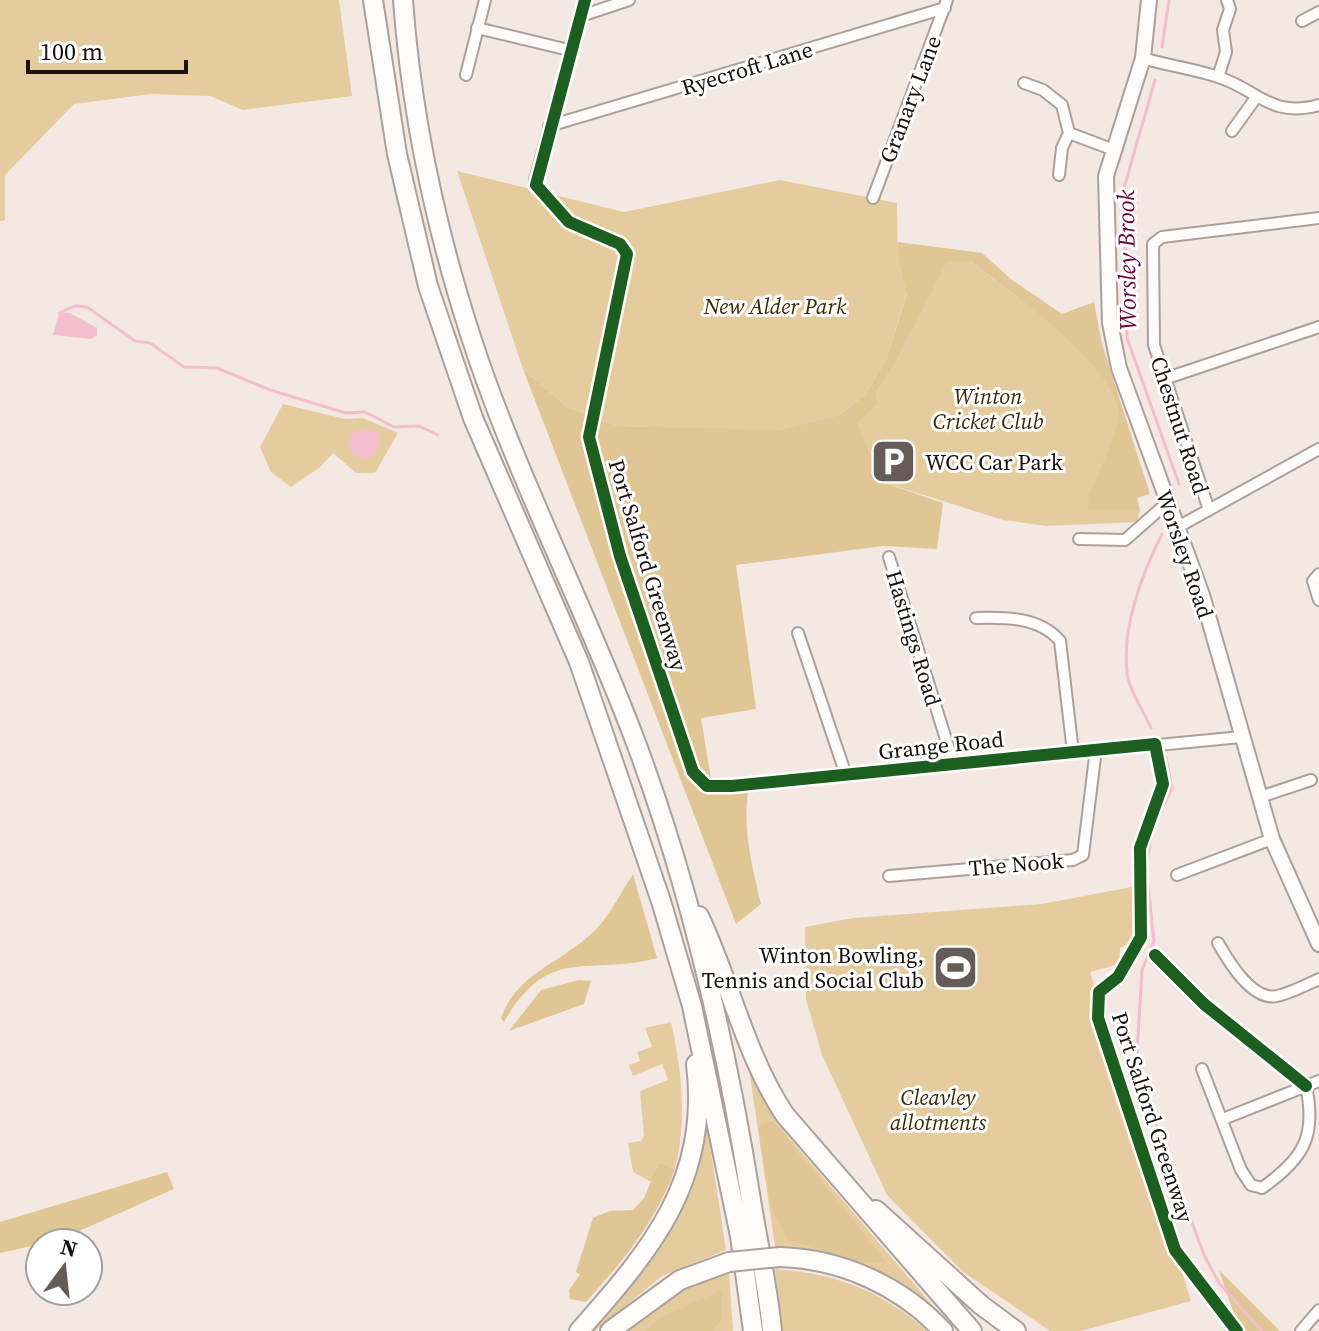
<svg xmlns="http://www.w3.org/2000/svg" width="1319" height="1331" viewBox="0 0 1319 1331" font-family="'Source Serif 4',serif">
	<rect width="100%" height="100%" fill="#f4e8e3"/>
	<path fill="#e5cc9f" d="M0,0H339L352,96L243,110L210,96L151,94L74,104L5,175V220L0,221Z
		M457,171L624,212L780,180L897,203L898,261L907,293L886,360L865,395L839,415L782,431L618,426L567,407L523,369Z
		M947,261H971C1009,292 1117,365 1118,414C1118,439 1096,483 1088,508L1140,510L1137,522L1046,526L1003,520L882,482L858,423L878,404L876,392L894,366Z
		M283,404L345,419L363,418L398,433L375,473H356L333,453L319,468L291,487L271,472L260,447Z
		M1137,886L1140,938L1120,948L1119,964L1090,972L1191,1301L1081,1331H1050L962,1271L887,1195L822,1055L806,999L805,927L853,918L1042,904Z
		M671,1022C682,1072 687,1119 675,1169L659,1162L651,1182L633,1172L628,1143L641,1141L644,1136L640,1091L668,1080L662,1064L633,1076L629,1065L640,1061L637,1052L652,1047L645,1028Z
		M749,1069L768,1108L787,1135L944,1319C895,1277 840,1249 775,1246Z
		M703,1099L726,1250L662,1276L595,1331H590C636,1280 683,1230 698,1161C703,1141 702,1119 703,1099Z
		M775,1269C835,1273 882,1291 927,1331H783Z
		M729,1273L733,1331H625L691,1285Z"/>
	<path fill="#e0c695" d="M898,242L982,253L1012,280L1062,314L1094,302L1102,344L1150,494L1137,498L1140,510L1088,509L1089,496C1097,475 1117,436 1118,415C1118,366 1009,292 971,261L947,262L894,366L876,392L878,404L858,423L882,482L943,503L937,549L883,546L736,565L756,709L701,718L711,779L751,777C740,821 751,861 761,904L736,924L523,369L567,407L618,426L782,430L839,415L865,395L886,360L907,294L898,261Z
		M633,874L657,958C587,977 550,943 504,1022L501,1018C517,971 568,961 599,926C612,911 622,891 633,874Z
		M579,980L591,981L584,1004L509,1031L541,990Z
		M773,1121C810,1170 850,1213 886,1262C857,1268 817,1247 787,1240L771,1207L758,1125Z
		M659,1162L675,1169C656,1222 623,1261 586,1302L570,1299L569,1290L580,1275L576,1272L593,1218L610,1211L633,1210L644,1198Z
		M167,1172L174,1189L59,1240L0,1253V1222Z
		M1219,1270L1280,1331H1245L1233,1311Z
		M722,1290V1319L712,1331H646L658,1319Z"/>
	<path fill="#f5bece" d="M59,313H70L97,328V335L92,339L53,335Z
		M360,429L380,434L377,452L368,459L352,455L349,444L352,434Z"/>
	<g fill="none" stroke-linecap="round" stroke-linejoin="round">
		<path stroke="#f5bece" stroke-width="3" d="M1162,47L1169,0
			M1155,80L1124,188L1127,338L1179,484
			M59,313L75,306L87,307L135,341L150,343L184,367L217,368L270,390L346,413L365,412L394,427L419,426L438,435
			M1151,728C1144,711 1128,689 1127,671C1122,625 1142,574 1162,534
			M1166,757L1172,788L1153,827L1146,867L1154,941L1142,970L1136,1070L1204,1255L1219,1283L1262,1331"/>
		<defs>
			<path id="minor" d="M581,16L629,0
				M1302,21L1319,12
				M477,28L569,50
				M1143,58C1168,66 1196,69 1221,78C1259,91 1271,118 1319,105
				M466,75L485,0
				M1218,77L1226,52L1223,30L1230,9L1227,0
				M1024,83L1043,90L1062,105L1069,133L1062,148L1059,175
				M549,126L945,8
				M1232,131L1255,99
				M1069,133L1114,150
				M535,180L585,0
				M873,198L947,0
				M1164,379L1319,327
				M1209,510L1154,345L1153,244L1162,237L1319,218
				M1176,528L1319,449
				M1079,539L1125,540L1167,503
				M889,557L954,765
				M1319,574L1313,581L1319,600
				M976,618C1005,617 1040,617 1060,641L1073,752
				M798,633L846,775
				M732,786L1241,737
				M1260,797L1311,780
				M1177,875L1272,839
				M889,876L1073,860L1083,855L1096,749
				M1218,943C1229,962 1252,1001 1277,996C1291,993 1306,985 1319,979
				M1202,1069L1241,1170L1251,1185L1262,1188C1303,1159 1317,1137 1306,1086
				M1223,1119L1319,1081
				M1301,1331L1319,1310"/>
			<path id="secondary" d="M1149,0L1143,58L1106,176L1110,323L1119,368L1202,595L1272,839L1319,944"/>
			<path id="motorway" d="M373,0L397,154L428,286L473,418L579,662L661,901L692,1006L740,1236L753,1331
				M403,0C412,123 439,244 479,361C523,488 585,609 633,735C690,885 726,1042 751,1200C758,1244 768,1287 772,1331
				M699,916C730,981 745,1055 785,1115L972,1331
				M876,1210L981,1305L1016,1331
				M780,1257C842,1259 901,1286 943,1331
				M579,1331C652,1249 710,1180 696,1064
				M610,1331L680,1280L729,1262"/>
		</defs>
		<use href="#minor" stroke="#aaa19d" stroke-width="14"/>
		<use href="#secondary" stroke="#aaa19d" stroke-width="18"/>
		<use href="#motorway" stroke="#aaa19d" stroke-width="22"/>
		<use href="#minor" stroke="#fdfcfb" stroke-width="10"/>
		<use href="#secondary" stroke="#fdfcfb" stroke-width="14"/>
		<use href="#motorway" stroke="#fdfcfb" stroke-width="18"/>
		<defs>
			<path id="motorway-bridge" d="M729,1262L780,1257"/>
		</defs>
		<use href="#motorway-bridge" stroke="#aaa19d" stroke-width="22" stroke-linecap="butt"/>
		<use href="#motorway-bridge" stroke="#fdfcfb" stroke-width="18"/>
		<defs>
			<path id="cycleway" d="M585,0L536,185L569,222L620,244L627,254L589,437L620,556L693,772L707,786H732L1155,744L1163,784L1140,848L1141,937L1118,977L1099,992L1098,1018L1175,1250L1237,1331
				M1155,955L1204,1004L1306,1086"/>
		</defs>
		<use href="#cycleway" stroke="#fff" stroke-width="17"/>
		<use href="#cycleway" stroke="#1b5e20" stroke-width="12"/>
	</g>
	<defs>
		<symbol id="parking-square" viewBox="-11 -11 22 22"><rect x="-9" y="-9" width="18" height="18" rx="4" fill="#655c59" stroke="#fff"/><path d="M-3.5-5.5H1a3.5 3.5 0 0 1 0 7H-1V5.5H-3.5ZM-1-3.4V-.6H.8a1.4 1.4 0 0 0 0-2.8Z" fill="#fff"/></symbol>
		<symbol id="stadium-square" viewBox="-11 -11 22 22"><rect x="-9" y="-9" width="18" height="18" rx="4" fill="#655c59" stroke="#fff"/><path d="M0-5a6.5 5 0 1 0 0 10a6.5 5 0 1 0 0-10ZM-3.5-1.8h7v3.6h-7Z" fill="#fff"/></symbol>
	</defs>
	<g fill-rule="evenodd">
		<use href="#parking-square" x="868" y="436" width="51" height="51"/>
		<use href="#stadium-square" x="930" y="942" width="51" height="51"/>
	</g>
	<g text-anchor="middle" stroke-width="6" stroke-linejoin="round" paint-order="stroke">
		<g font-size="22" fill="#18110e" stroke="#fff">
			<text transform="translate(747 68) rotate(-17)" y="8">Ryecroft Lane</text>
			<text transform="translate(910 99) rotate(-69)" y="8">Granary Lane</text>
			<text transform="translate(1180 425) rotate(72)" y="8">Chestnut Road</text>
			<text transform="translate(1185 554) rotate(71)" y="8">Worsley Road</text>
			<text transform="translate(648 565) rotate(73)" y="8">Port Salford Greenway</text>
			<text transform="translate(914 638) rotate(73)" y="8">Hastings Road</text>
			<text transform="translate(941 745) rotate(-6)" y="8">Grange Road</text>
			<text transform="translate(1016 864) rotate(-5)" y="8">The Nook</text>
			<text transform="translate(1153 1117) rotate(72)" y="8">Port Salford Greenway</text>
		</g>
		<g font-size="22" font-style="italic" fill="#3a2b04" stroke="#fff">
			<text x="775" y="314">New Alder Park</text>
			<text x="988" y="404">Winton<tspan x="988" dy="25">Cricket Club</tspan></text>
			<text x="938" y="1105">Cleavley<tspan x="938" dy="25">allotments</tspan></text>
		</g>
		<g font-size="22" fill="#18110e" stroke="#fff" text-anchor="start">
			<text x="925" y="470">WCC Car Park</text>
			<text x="924" y="963" text-anchor="end">Winton Bowling,<tspan x="924" dy="25">Tennis and Social Club</tspan></text>
		</g>
		<g font-size="24" font-style="italic" fill="#6f023c" stroke="#fff">
			<text transform="translate(1127 260) rotate(-91)" y="8">Worsley Brook</text>
		</g>
	</g>
	<g transform="translate(64 1267) rotate(15)"><circle r="38" fill="#ffffff" stroke="#a3a09f" stroke-width="2"/>
	<path d="M0-6L14 30L0 20L-14 30Z" fill="#655c59"/>
	<text y="-12" font-size="22" font-weight="bold" text-anchor="middle" fill="#18110e">N</text>
	</g>
	<path d="M28 60v12h158v-12" fill="none" stroke="#18110e" stroke-width="4"/>
	<text x="40" y="60" font-size="24" fill="#18110e" stroke="#ffffff" stroke-width="6" paint-order="stroke">100 m</text>
</svg>
